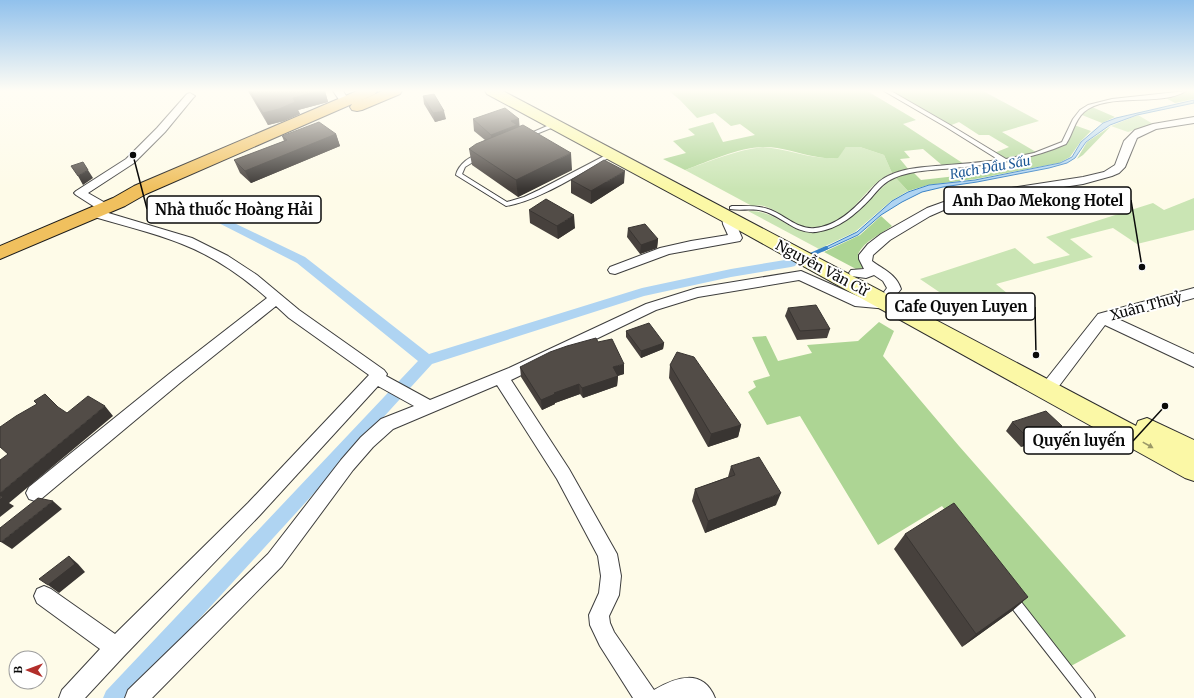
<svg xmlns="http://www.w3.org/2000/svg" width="1194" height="698" viewBox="0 0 1194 698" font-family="Merriweather,serif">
	<rect width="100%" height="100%" fill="#fefbe8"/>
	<path fill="#cae5b4" d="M1138,115L1153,124L1128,132L1111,126Z
		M763,147C788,149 813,160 837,158L846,147H860L884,155L892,173C860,186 852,230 808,227C791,226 779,210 764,206C760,205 755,206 752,206L685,170C711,161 736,150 763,147Z
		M895,177L908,191L891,201L855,232L819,249L748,211C768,210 781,222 799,230C808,234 816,232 825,230C861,220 868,196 895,177Z
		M1194,198V230L1137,244L1113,228L1070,239L1093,257L996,284L1008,294L951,300L920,279L1015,248L1034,264L1070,255L1046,237L1153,203L1164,210Z"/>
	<path fill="#add594" d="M669,91H867L916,120L903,124L964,164L943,166L923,149L904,151L910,158L900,159L909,170L892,173L884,155L860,147H846L838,158C817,160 797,151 777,148C746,143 714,160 685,170L663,159L686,153L673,141L695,135L688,129L713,122L723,142L755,135L740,124L731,126L715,113L697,118L680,100Z
		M889,91H983L1039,121L1002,132L1036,152L1023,157L1005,160L994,153L1009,147L989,135H979L959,122L949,126Z
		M1187,91H1194V99L1175,103L1164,97L1177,96Z
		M1092,107L1115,117L1102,123L1082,115L1085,111Z
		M1074,125L1091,131L1081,141L1070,157L1059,163L975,179L928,185L908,191L895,177L913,172L921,180L1018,169L1008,162L1025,159L1065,144L1069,139Z
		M1111,126L1083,155L1077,159L1087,142Z
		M881,216L892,226C881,234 864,241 858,254L863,268L856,269L824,252L860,235Z
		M879,322L894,331L883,356L959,446L1126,636L1071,666L942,506L878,545L800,416L767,425L748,392L756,387L753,381L770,376L752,337L766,336L778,361L812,353L807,345L858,341Z"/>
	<path fill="#afd4f2" stroke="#3a83c6" d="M1194,100V103L1137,115L1110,125L1086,142L1075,158L1067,163L1049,168L977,182L943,187L922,192L902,202L881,215L858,235L823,251L820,250L857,232L892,201L908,192L929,185L975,180L1060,163L1072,157L1081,142L1103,123L1116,118Z"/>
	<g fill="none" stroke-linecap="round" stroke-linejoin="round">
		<path stroke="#3a83c6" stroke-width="4" d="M808,256L826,248
			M791,263L800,259"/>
		<path fill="#afd4f2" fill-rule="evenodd" d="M207,210L305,257L429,354L642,288L731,269L791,259L795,260L797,263L795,266L791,267L731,277L644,296L432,364L127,698H103L106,691L418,361L297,263L203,215L201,213L203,211Z"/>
		<defs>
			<path id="service" d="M884,91H891L950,125L1006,159L1034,153L1062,142L1073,119L1080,110L1088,105L1112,99L1186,91C1161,107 1107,92 1084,112C1074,121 1073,134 1066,144C1030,160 993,164 954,168C934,170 913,170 894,178C884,182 878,190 871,198C856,214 839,229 816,232C795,234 782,216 763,211C752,208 741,211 730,209V207L732,206C744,206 757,205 768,209C784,214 797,230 815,228C837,226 854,209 868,194C874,187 879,180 888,176C906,167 928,167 947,165C965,164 982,162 999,160L946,127Z
				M554,123L557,125L556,126L529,137L524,136Z
				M610,153L612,154V156C582,172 539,201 506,206L456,175C458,165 471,154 481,155V157L465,167L462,174L507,202L524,197L539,190Z
				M1011,593L1015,594L1093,694L1095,698H1082L1007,602L1006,598L1007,594Z"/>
			<path id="minor" d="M333,91H343L350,102L348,104H342Z
				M190,93L195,96L193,98L165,132L134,163L88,193L109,205L111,208L109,211H101L76,195L74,193L76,191L126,159L157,128L187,94Z
				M1194,117V123L1156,129L1137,138L1125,167L1119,173L1112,176L1083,184L985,199L946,209L930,216L890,240L873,255L872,261C884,270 896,274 901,289C897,295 893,297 886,295L884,292L887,288L883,281L874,275L866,278L851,276L849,273L851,270L864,269L859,259V255L868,244L881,234L927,208L952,199L985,192L1083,177L1104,172L1115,165L1124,141L1135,130L1153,124Z
				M95,209L192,238L228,256L257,275L299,310L384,370L387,374L386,376L430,400L509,368L646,304L697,288L801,271L862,298L893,301L895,304L893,307L888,309L855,306L799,280L698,297L656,310L511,380L569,469L617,554L621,576L619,595L609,616L610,623L614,632L654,690C676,677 703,668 715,698H633L600,646L590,625L589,615L599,593L601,576L598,556L557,479L497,385L393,429L373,447L353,470L282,566L152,698H125L128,690L268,554L341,460L361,437L381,419L414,406L378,386L260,515L124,656L85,698H59L62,690L100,649L37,603L34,596L37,589L44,586L51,589L115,634L248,503L369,375L289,318L276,306L181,382L41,499L35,501L29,499L26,493L29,487L169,374L267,298C242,276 213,256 182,244C152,232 121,225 91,216L89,213L91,210Z
				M728,213L732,214L742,238L740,241L669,254L615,274L610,273L608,270L610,267L660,248L691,241L728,235L723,224L722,217L724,214Z
				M1194,288V298L1118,319L1194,354V367L1105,325L1053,394L1047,396L1041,394L1039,390L1041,386L1098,314Z"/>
			<path id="secondary" d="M485,91H503L1136,426L1138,421L1147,418L1194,440V481L1185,478L722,221L487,94Z"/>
			<path id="trunk" d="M357,91H377L375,94L360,101L382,91H402L400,94L362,110L357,111L352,110L350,107L352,104L146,194L125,206L0,259V246L113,198L134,186Z"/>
		</defs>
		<use href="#service" stroke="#3d3d3d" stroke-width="2"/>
		<use href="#minor" stroke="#3d3d3d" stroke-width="2"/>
		<use href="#secondary" stroke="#2c2c2c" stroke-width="2"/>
		<use href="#trunk" stroke="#1b1b1b" stroke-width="2"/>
		<use href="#service" fill="#fff" fill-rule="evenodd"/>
		<use href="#minor" fill="#fff" fill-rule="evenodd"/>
		<use href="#secondary" fill="#fbf8a6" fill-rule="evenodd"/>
		<use href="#trunk" fill="#f0c05e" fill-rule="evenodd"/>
	</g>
	<path fill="#47413d" d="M248,91H325L328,102L298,110L300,114L284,121L268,125Z
		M423,96L446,119L435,122L424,104Z
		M473,119H519V126L572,170L518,197L472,165L469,149L485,140L474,131Z
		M336,134L340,146L251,183L240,173L234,160L284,141L282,136Z
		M571,180L624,183L591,204L571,193Z
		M529,210L575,228L558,239L530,223Z
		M628,228L658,239L657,248L640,254L627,237Z
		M788,308L830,329L827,338L797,340L785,316Z
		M626,331L664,343L663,349L641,358L626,337Z
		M598,342L624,374L618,376L617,386L583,398L580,394L555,403V404L542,410L521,377L520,367Z
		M670,365L741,425L738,437L708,447L669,378Z
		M1012,422L1062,426L1055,435L1021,447L1006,431Z
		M731,466L776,505L705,533L692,501L695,489L728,477Z
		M905,534L1028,597L1012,611L962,647L894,549Z"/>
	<path fill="#393532" d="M318,91H325L328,102L298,110L300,114L284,121L268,125L263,113L293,98Z
		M444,111L446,119L435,122L433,113Z
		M519,119L520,131L493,147L491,135L511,121Z
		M336,134L340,146L251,183L245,171Z
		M571,153L572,170L518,197L516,180Z
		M88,170L93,178L83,185L78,176Z
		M625,171L624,183L591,204V191Z
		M574,215L575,228L558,239L557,226Z
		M658,239L657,248L640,254L641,245Z
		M664,343L663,349L641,358V351Z
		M624,364V374L612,377L613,367Z
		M618,376L617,386L583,398L582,388Z
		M579,384L580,394L555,403V404L542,410L541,400L554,393Z
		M105,406L113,416L9,503L14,506L0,517V493Z
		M741,425L738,437L708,447L711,434Z
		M1062,426L1055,435L1021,447L1028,438Z
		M781,493L776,505L705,533L708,521Z
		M53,501L62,509L12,549L1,542Z
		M69,556L78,564L85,572L59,593L48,585Z
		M1028,597L1012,611L962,647L976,634Z"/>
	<path fill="#524c47" stroke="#393532" d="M250,91H318L293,98L295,102L279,109L263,113Z
		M434,94L444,111L433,113L423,96Z
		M505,108L519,119L511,121L517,125L491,135L473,119Z
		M319,122L336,134L245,171L234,160L287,140L282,136Z
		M523,125L571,153L516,180L469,149L476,144Z
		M604,160L625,171L591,191L571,180Z
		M83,162L88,170L78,176L71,166Z
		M546,199L574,215L557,226L529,210Z
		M645,224L658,239L641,245L628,228Z
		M816,305L830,329L800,331L788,308Z
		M649,323L664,343L641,351L626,331Z
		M596,338L598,342L612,339L624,364L613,367L618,376L582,388L579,384L554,393L555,394L541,400L520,367L550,352L567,346Z
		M677,352L694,357L741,425L711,434L670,365Z
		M45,394L58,407L67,413L88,396L105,406L0,493V460L8,454L0,447V427L16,416L37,404L34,401Z
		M1046,411L1062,426L1028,438L1012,422Z
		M759,457L781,493L708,521L695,489L735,475L731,466Z
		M0,495L3,497L0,500Z
		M38,498L53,501L1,542L0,541V528Z
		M954,503L1028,597L976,634L905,534Z
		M69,556L75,564L48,585L39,579Z"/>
	<defs><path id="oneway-solid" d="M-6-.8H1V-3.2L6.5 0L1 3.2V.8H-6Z"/></defs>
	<use fill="#9b9968" href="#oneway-solid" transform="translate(1148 445) rotate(29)"/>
	<linearGradient id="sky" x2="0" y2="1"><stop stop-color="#91c1ec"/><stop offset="0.48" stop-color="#fffdf5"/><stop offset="1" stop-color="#fffdf5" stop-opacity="0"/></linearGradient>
	<rect width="1194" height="189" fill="url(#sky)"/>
	<g text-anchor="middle" stroke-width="4" stroke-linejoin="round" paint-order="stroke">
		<g font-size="13" font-style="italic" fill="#1b5694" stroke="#fff">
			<text transform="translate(990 167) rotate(-10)" y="5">Rạch Đầu Sấu</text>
		</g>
		<g font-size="14" fill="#0a0a0a" stroke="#fff">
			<text transform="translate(822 268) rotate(28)" y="5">Nguyễn Văn Cừ</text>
			<text transform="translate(1146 306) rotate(-15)" y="5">Xuân Thuỷ</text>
		</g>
	</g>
	<path fill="none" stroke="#0a0a0a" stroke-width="1.5" d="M1142 267L1131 200M133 155L147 209M1036 355L1035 307M1165 406L1133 441"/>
	<g fill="#0a0a0a" stroke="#fff" stroke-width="1.5">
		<circle cx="1142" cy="267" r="4"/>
		<circle cx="133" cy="155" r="4"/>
		<circle cx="1036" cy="355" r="4"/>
		<circle cx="1165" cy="406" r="4"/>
	</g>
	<g fill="#fff" stroke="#0a0a0a" stroke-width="1.5">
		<rect x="944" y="187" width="187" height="27" rx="4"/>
		<rect x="147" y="196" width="174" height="27" rx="4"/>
		<rect x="886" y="293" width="149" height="27" rx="4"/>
		<rect x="1024" y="427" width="109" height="27" rx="4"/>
	</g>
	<g font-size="15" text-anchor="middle" font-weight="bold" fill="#0a0a0a">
		<text x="1038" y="206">Anh Dao Mekong Hotel</text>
		<text x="234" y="215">Nhà thuốc Hoàng Hải</text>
		<text x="961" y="312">Cafe Quyen Luyen</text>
		<text x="1079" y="446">Quyến luyến</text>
	</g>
	<g transform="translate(28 670) rotate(271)"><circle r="19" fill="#ffffff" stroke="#9d9d9d"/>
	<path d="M0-3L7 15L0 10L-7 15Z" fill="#b22e2a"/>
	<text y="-6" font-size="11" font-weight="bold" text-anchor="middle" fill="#0a0a0a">B</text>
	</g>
</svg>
